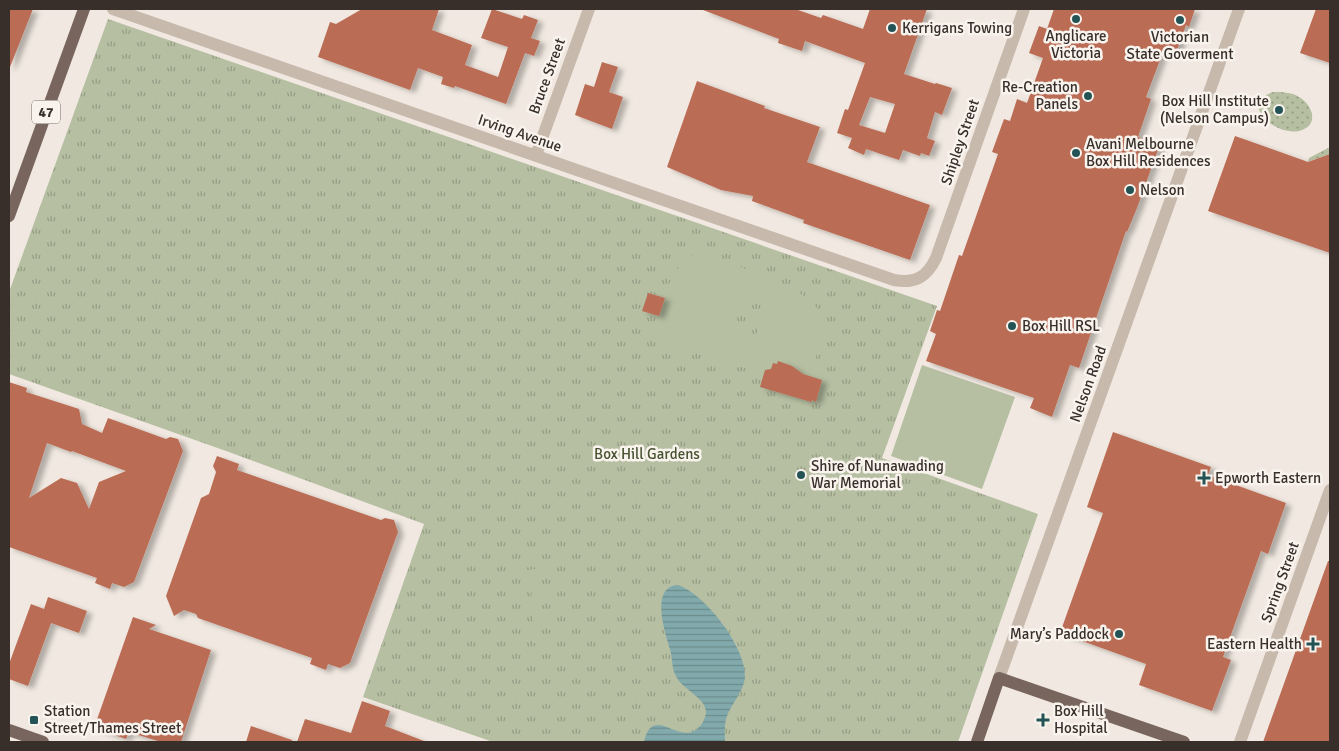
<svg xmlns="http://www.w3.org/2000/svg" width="1339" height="751" viewBox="0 0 1339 751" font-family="Signika,sans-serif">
	<defs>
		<pattern id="grass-dots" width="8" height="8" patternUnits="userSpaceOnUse" patternTransform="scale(1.25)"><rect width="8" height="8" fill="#b6bfa2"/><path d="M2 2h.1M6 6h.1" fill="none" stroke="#959c84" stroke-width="1.8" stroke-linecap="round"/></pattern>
		<pattern id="park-tufts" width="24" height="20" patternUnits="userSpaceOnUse" patternTransform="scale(1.25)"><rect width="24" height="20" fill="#b6bfa2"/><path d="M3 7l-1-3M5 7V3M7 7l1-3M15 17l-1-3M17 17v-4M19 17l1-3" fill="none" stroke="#959c84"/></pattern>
		<pattern id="water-rules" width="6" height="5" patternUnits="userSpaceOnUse" patternTransform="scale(1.25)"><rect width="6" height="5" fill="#82aaac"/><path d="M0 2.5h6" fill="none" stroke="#6b8b8c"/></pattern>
		<filter id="shadow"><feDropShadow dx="5.5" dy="3" stdDeviation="2.5" flood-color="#0004"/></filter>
	</defs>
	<rect width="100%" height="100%" fill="#f1e9e1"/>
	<path fill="url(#grass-dots)" d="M1273,92C1282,92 1291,92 1299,97C1313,105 1320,126 1299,131C1275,136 1238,104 1273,92Z
		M1328,148L1330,149V154L1308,162L1309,158Z"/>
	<path fill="url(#park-tufts)" d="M108,19L937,306L882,458L1038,514L958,742H493L363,697L424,524L226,451L9,374V292Z"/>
	<path fill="#b6bfa2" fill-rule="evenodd" d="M698,253L714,255L735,267L737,265L745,269L759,274L761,272C782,284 812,295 823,317L820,319L823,333L807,387L652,340C660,312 667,264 698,253ZM754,300L755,302L761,303L764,308L750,355L746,358L742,357C743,352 748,343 746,338C744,332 737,332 733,329C730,327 728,323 728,319C727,304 743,303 754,300Z
		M922,365L1015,397L982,489L891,456Z
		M536,569C535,593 537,618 542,642L533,643C534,618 533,594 527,570Z"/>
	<path fill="url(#water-rules)" d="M678,585C705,594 747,648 745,678C743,692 732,703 727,716C724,724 725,733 725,742H644C653,702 680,748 699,727C703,724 705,718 706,713C707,699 684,690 677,678C671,669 673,659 670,649C666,635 649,586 678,585Z"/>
	<path fill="#ba6c55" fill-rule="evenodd" filter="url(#shadow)" d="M9,9H33L10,67H9Z
		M362,9H439L432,30L472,45L465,65L498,77L508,47L481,38L492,9L522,19L524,15L538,20L531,38L540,41L534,56L525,53L506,104L455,86L454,88L441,84L443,77L418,68L410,90L318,57L330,22L336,24Z
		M704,9H795L821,18L823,15L863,29L870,9H927L904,74L935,84L936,83L952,88L942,115L935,112L927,138L935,141L929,156L921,153L920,156L903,150L899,160L866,149L864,155L848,148L852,138L837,133L845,109L848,110L865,63L805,41L802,51L778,43L779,39L703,10ZM870,97L895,104L885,133L859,125Z
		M1054,9H1195L1189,27L1186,25L1175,56L1163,52L1146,97L1151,99L1138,137L1160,144L1137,208L1127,232L1126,231L1079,368L1070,365L1052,417L1030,408L1034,398L926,361L936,334L930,331L937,310L940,311L959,255L962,256L998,154L992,152L1004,119L1010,121L1017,99L1027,103L1043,58L1029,53L1039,26L1047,29Z
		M1316,9H1330V63L1300,53Z
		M602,62L618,67L609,92L623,97L612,129L575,115L585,84L594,87Z
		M697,81L765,106L764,108L820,127L807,162L930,205L910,260L803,223L804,220L752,201L753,196L721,190L667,167Z
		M1235,136L1308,162L1330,154V253L1208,211Z
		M648,293L665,298L659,316L642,311Z
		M778,361L792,366L803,374L822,380L816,402L812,400L811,402L760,387L765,370L771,369L773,363L777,364Z
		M9,382L27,388L26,392L79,409L82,424L102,433L108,418L166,439L170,437L178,439L183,451L134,582L124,587L112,583L110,589L95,583L97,578L9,547ZM47,443L71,452L72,451L126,471L99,482L89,509L77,483L61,478L29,498Z
		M1113,432L1211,467L1208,475L1286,503L1268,554L1261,551L1223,657L1231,660L1212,711L1139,685L1146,664L1060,633L1103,513L1087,507Z
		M217,456L239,464L237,470L381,520L385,518L394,520L398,532L350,663L340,668L328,664L326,670L310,664L312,658L198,618L196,614L184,610L174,616L166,596L201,498L209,494L216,472L213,466Z
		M1328,561H1330V742H1263Z
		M48,597L87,611L79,633L51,623L28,686L9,679V664L31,604L44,609Z
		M133,617L156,625L149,629L211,650L181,742H161L129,732L126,739L94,728Z
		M362,701L390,711L385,726L424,741V742H297L305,719L351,733Z
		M251,726L292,740V742H246Z"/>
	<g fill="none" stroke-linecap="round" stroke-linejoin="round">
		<path stroke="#c8b9ad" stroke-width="12" d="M113,9L894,280C915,284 927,277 936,258L1024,9
			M536,155L589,9
			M999,678L1239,9
			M1240,742L1330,490"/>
		<path stroke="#78665e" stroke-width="12" d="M9,216L84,9
			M9,730L43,742
			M977,742L999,678L1184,742"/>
	</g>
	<g fill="#245355" stroke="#f9f3ed" stroke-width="2">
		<circle cx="1076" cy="19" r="5"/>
		<circle cx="1180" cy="20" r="5"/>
		<circle cx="892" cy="28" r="5"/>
		<circle cx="1088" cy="96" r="5"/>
		<circle cx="1279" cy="110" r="5"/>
		<circle cx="1076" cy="153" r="5"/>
		<circle cx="1130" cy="190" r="5"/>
		<circle cx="1012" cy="326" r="5"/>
		<circle cx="801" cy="475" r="5"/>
		<path d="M1201.5 470.5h5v5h5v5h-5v5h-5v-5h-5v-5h5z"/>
		<circle cx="1119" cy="634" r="5"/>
		<path d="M1310.5 636.5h5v5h5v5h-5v5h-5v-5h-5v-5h5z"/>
		<rect x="29" y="715" width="10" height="10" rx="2.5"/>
		<path d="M1040.5 712.5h5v5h5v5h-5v5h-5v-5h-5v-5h5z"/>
	</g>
	<g text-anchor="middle" stroke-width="5" stroke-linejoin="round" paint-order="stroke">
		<rect fill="#f9f3ed" stroke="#726a65" stroke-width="1" x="32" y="100.5" width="28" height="23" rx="4"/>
		<g font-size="14" font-weight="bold" fill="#382f2b">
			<text x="46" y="117">47</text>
		</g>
		<g font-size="15" fill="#382f2b" stroke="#f9f3ed" text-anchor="start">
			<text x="902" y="33">Kerrigans Towing</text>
			<text x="1076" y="41" text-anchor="middle">Anglicare<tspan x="1076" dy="17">Victoria</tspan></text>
			<text x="1180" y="42" text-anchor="middle">Victorian<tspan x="1180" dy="17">State Goverment</tspan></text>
			<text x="1078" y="92" text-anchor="end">Re-Creation<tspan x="1078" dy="17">Panels</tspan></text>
			<text x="1269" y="106" text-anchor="end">Box Hill Institute<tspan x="1269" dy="17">(Nelson Campus)</tspan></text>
			<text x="1086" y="149">Avani Melbourne<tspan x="1086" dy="17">Box Hill Residences</tspan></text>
			<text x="1140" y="195">Nelson</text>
			<text x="1022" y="331">Box Hill RSL</text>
			<text x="811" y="471">Shire of Nunawading<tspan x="811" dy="17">War Memorial</tspan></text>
			<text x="1215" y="483">Epworth Eastern</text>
			<text x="1109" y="639" text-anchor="end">Mary’s Paddock</text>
			<text x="1302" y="649" text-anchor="end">Eastern Health</text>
			<text x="44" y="716">Station<tspan x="44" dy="17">Street/Thames Street</tspan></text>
			<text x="1054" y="716">Box Hill<tspan x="1054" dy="17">Hospital</tspan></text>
		</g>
		<g font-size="15" fill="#382f2b" stroke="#f9f3ed">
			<text transform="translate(547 76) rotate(-70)" y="5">Bruce Street</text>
			<text transform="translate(520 133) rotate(19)" y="5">Irving Avenue</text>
			<text transform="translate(960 142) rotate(-71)" y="5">Shipley Street</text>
			<text transform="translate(1088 384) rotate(-70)" y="5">Nelson Road</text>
			<text transform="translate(1280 582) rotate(-70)" y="5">Spring Street</text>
		</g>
		<g font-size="15" fill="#475331" stroke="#f9f3ed">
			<text x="647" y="459">Box Hill Gardens</text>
		</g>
	</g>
	<rect width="1339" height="751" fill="none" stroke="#382f2b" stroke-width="20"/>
</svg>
